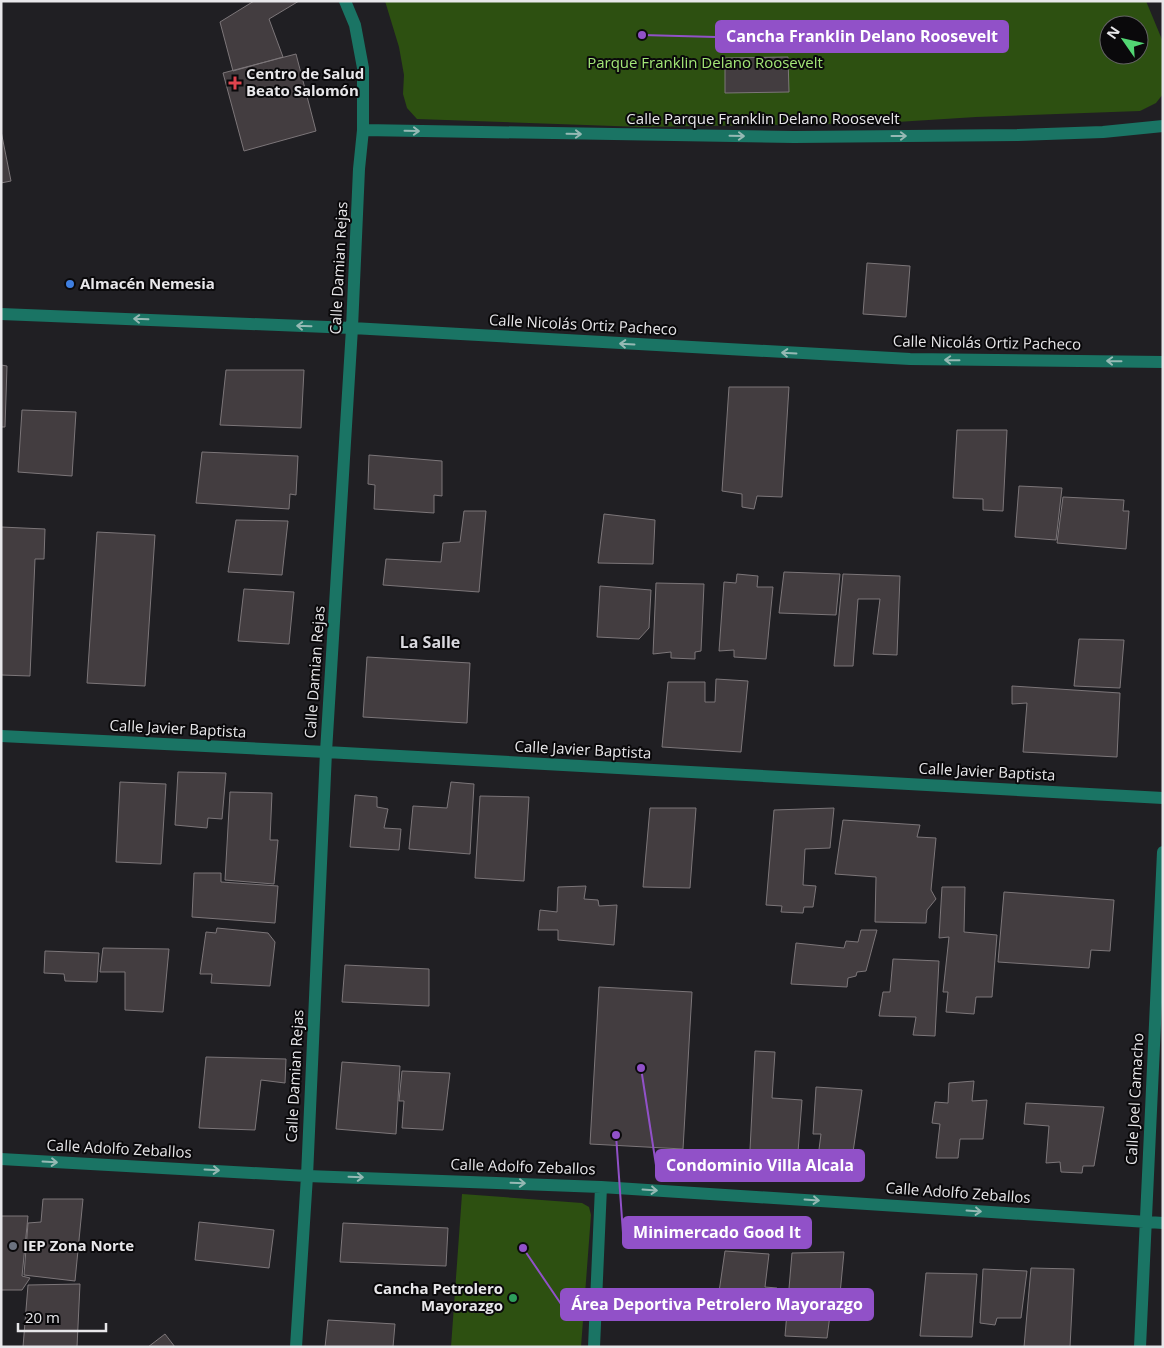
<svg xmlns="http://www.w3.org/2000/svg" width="1164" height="1348" viewBox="0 0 1164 1348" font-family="'Open Sans',sans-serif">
	<rect width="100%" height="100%" fill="#201f23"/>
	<path fill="#2d5011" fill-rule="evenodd" d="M385,1H1146L1163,42V94L1156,103L1140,111L976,117L881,123L642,127L417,119L407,108L403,94L404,75L399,47ZM1109,25H1139V55H1109Z
		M462,1194L582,1203L589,1207L591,1215L581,1347H451Z"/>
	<path fill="#433d40" stroke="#7c7679" d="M254,1H299L269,19L283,57L233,71L220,22Z
		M296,54L316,131L244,151L223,73Z
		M788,57L789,92L725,93V58Z
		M1,131L11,181L1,183Z
		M867,263L910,266L906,317L863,314Z
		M1,365L7,366L5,427H1Z
		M226,370H304L301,428L220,425Z
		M729,387H789L782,497L757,496L754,509L742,507V494L722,491Z
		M22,410L76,412L72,476L18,472Z
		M957,430H1007L1003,511L983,510V499L953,498Z
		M202,452L298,456L296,495L290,494L289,509L196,503Z
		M369,455L442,461V496L434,495V513L374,509L375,485L368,484Z
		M1019,486L1062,488L1056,540L1015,537Z
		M1063,497L1124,500L1123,511H1129L1126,549L1057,543Z
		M464,511H486L479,592L383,585L386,559L441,562L443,543L460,542Z
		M604,514L655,520L653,564L598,563Z
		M236,520L288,521L282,575L228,572Z
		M1,527L45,529L44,559H35L30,676L1,675Z
		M97,532L155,535L145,686L87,683Z
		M784,572L840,574L836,615L779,613Z
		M737,574L758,576L757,587H773L766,659L734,657V650L719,651L724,582L736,583Z
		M843,574L900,576L897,655L873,654L880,599H858L853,666H834Z
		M656,583L704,584L701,651L695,652V659L671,658V652L653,654Z
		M600,586L651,590L649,628L639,639L597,637Z
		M244,589L294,592L289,644L238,641Z
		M1079,639L1124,640L1120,688L1074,686Z
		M367,657L470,663L467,723L363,717Z
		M716,679L748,681L741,752L662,747L668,682H705V702H715Z
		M1012,686L1120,693L1117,757L1023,752L1027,703L1012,704Z
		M178,772L226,773L222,819L208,818L207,828L175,825Z
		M120,782L166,784L161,864L116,862Z
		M451,782L474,784L470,854L409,849L413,806L447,808Z
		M230,792L272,793L270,840H278L274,884L225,880Z
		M355,795L377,797V807L388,809L384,828L401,829L399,850L350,847Z
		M480,796L529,797L524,881L475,878Z
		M650,808H696L690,888L643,887Z
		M834,808L830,848L805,849L803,885L816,886L813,907H804L803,913L781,912L782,906L766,905L774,810Z
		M843,820L920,825L917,837L936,838L931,890L936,899L927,910L926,923L875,922L876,877L835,874Z
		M194,873H221V882L278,886L275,923L192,917Z
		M586,886L584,899L598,900L599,906L617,905L614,945L558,940V930H538L540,910L557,912L558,887Z
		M942,887H965L964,932L997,935L992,997H976L974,1014L946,1012L948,992H943L949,937L939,938Z
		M1004,892L1114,900L1110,951L1091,950L1089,968L998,962Z
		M217,928L268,933L275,942L270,986L211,983L212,974H200L206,932L216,933Z
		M861,930H877L866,971L857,972L856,976L848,978L847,987L791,984L796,943L844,948L846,941L858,942Z
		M103,948L169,949L163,1012L125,1010V972H100Z
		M45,951L99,953L97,982L65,981L64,974L44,973Z
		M893,959L939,961L935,1036L913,1035L916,1017L879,1016L883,992H890Z
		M345,965L429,969V1006L342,1002Z
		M599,987L692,992L683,1149L590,1144Z
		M755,1051L775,1052L772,1098L802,1100L798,1152L750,1150Z
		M206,1057L286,1059L285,1083L261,1080L255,1130L199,1128Z
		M342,1062L400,1066L396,1134L336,1129Z
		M402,1071L450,1073L443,1130L402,1128L404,1101H399Z
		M974,1081L972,1101L987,1100L983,1139H960L958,1158H936L940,1124L932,1123L935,1102L948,1103L949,1083Z
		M816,1087L862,1090L852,1159L818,1157L821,1134H813Z
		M1026,1103L1104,1107L1094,1166H1083L1082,1173L1061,1172L1060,1162L1046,1163L1049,1126L1024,1124Z
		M43,1199H83L75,1281L24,1275L28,1223L41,1222Z
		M1,1216H28L22,1276L30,1278L22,1290H1Z
		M199,1222L274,1230L269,1268L195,1260Z
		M343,1223L448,1228L446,1266L340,1262Z
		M725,1251L769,1254L765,1287L777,1288L775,1313L723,1310L725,1293L719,1292Z
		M844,1252L838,1315H830L827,1338L785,1336L792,1253Z
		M1031,1268L1074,1269L1070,1347H1024Z
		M983,1269L1027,1271L1021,1318H997L995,1325L980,1323Z
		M926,1273L977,1274L972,1337L920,1336Z
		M80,1284L77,1347H23L28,1285Z
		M328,1320L395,1324L393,1347H325Z
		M165,1334L175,1347H148Z"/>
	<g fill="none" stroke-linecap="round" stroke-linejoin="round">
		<path stroke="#1a7464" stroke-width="12" d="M363,130L794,137L1018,135L1103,132L1163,126
			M1,314L352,328L910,359L1163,362
			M1,736L326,752L1163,798
			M1,1159L307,1176L601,1187L1163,1223
			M296,1347L307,1176L326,752L352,328L359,169L363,130V68L355,25L345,1
			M594,1347L601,1187
			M1140,1347L1163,852"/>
	</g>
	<defs><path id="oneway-shaft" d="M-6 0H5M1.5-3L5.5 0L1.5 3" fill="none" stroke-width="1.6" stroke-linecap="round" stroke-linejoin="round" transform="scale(1.25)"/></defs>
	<g stroke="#96b9b4">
		<use href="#oneway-shaft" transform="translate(412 131) rotate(1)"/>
		<use href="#oneway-shaft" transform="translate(574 134) rotate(1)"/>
		<use href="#oneway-shaft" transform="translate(737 136) rotate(1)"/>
		<use href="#oneway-shaft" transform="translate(899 136)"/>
		<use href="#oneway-shaft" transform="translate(141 319) rotate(-178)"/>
		<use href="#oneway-shaft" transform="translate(304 326) rotate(-178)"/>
		<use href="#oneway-shaft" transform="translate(627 344) rotate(-177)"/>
		<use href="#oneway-shaft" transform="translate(789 353) rotate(-177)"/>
		<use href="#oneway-shaft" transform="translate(952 360) rotate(-179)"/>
		<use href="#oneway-shaft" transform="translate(1114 361) rotate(-179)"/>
		<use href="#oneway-shaft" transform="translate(50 1162) rotate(3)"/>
		<use href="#oneway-shaft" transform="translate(212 1170) rotate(3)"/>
		<use href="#oneway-shaft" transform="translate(356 1177) rotate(2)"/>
		<use href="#oneway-shaft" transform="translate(518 1183) rotate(2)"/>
		<use href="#oneway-shaft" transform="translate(650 1190) rotate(4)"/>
		<use href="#oneway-shaft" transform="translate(812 1200) rotate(4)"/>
		<use href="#oneway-shaft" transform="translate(974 1211) rotate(4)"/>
	</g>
	<path fill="#e0444e" stroke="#0a090b" stroke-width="2" d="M232.5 75.5h5v5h5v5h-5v5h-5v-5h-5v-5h5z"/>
	<circle fill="#3f7fe0" stroke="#0a090b" stroke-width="2" cx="70" cy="284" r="5"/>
	<circle fill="#6b7280" stroke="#0a090b" stroke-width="2" cx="13" cy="1246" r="5"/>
	<circle fill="#2e9e5b" stroke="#0a090b" stroke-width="2" cx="513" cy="1298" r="5"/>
	<g text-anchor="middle" stroke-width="4" stroke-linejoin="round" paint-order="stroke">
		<g font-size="15" fill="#a3e677" stroke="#0a090b">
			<text x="705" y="68">Parque Franklin Delano Roosevelt</text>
		</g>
		<g font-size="15" font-weight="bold" fill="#e8e7ea" stroke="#0a090b" text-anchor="start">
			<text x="246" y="79">Centro de Salud<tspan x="246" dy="17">Beato Salomón</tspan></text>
			<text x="80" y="289">Almacén Nemesia</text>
			<text x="23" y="1251">IEP Zona Norte</text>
			<text x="503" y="1294" text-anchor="end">Cancha Petrolero<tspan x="503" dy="17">Mayorazgo</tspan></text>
		</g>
		<g font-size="15" fill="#e8e7ea" stroke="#0a090b">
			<text x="763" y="124">Calle Parque Franklin Delano Roosevelt</text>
			<text transform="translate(339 268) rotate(-87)" y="5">Calle Damian Rejas</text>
			<text transform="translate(583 325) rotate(3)" y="5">Calle Nicolás Ortiz Pacheco</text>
			<text transform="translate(987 343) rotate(1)" y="5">Calle Nicolás Ortiz Pacheco</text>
			<text transform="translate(315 672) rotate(-86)" y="5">Calle Damian Rejas</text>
			<text transform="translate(178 729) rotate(3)" y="5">Calle Javier Baptista</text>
			<text transform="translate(583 750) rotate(3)" y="5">Calle Javier Baptista</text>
			<text transform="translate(987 772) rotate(3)" y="5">Calle Javier Baptista</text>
			<text transform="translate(295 1076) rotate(-87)" y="5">Calle Damian Rejas</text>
			<text transform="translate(1135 1099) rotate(-87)" y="5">Calle Joel Camacho</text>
			<text transform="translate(119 1149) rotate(3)" y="5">Calle Adolfo Zeballos</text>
			<text transform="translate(523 1167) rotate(2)" y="5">Calle Adolfo Zeballos</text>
			<text transform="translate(958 1193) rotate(4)" y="5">Calle Adolfo Zeballos</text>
		</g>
		<g font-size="16" font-weight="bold" fill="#d9d8de" stroke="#0a090b">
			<text x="430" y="648">La Salle</text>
		</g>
	</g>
	<path fill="none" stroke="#9151c8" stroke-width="2" d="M642 35L716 37M641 1068L656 1165M616 1135L623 1233M523 1248L561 1304"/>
	<g fill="#9151c8" stroke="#0a090b" stroke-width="2">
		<circle cx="642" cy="35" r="5"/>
		<circle cx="641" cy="1068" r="5"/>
		<circle cx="616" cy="1135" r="5"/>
		<circle cx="523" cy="1248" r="5"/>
	</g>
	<g fill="#9151c8" stroke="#9151c8" stroke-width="2">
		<rect x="716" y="21" width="292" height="31" rx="5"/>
		<rect x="656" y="1150" width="208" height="31" rx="5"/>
		<rect x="623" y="1217" width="188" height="31" rx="5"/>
		<rect x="561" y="1289" width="312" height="31" rx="5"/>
	</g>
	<g font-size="16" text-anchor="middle" font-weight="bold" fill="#fff">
		<text x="862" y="42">Cancha Franklin Delano Roosevelt</text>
		<text x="760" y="1171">Condominio Villa Alcala</text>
		<text x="717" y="1238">Minimercado Good It</text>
		<text x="717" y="1310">Área Deportiva Petrolero Mayorazgo</text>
	</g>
	<rect width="1164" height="1348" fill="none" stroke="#e8e7ea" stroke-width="5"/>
	<g transform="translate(1124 40) rotate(304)"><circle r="24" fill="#0a090b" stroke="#636264"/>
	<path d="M0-4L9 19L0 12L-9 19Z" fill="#52d673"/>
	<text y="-8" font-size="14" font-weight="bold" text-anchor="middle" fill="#e8e7ea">N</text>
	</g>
	<path d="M18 1323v8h88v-8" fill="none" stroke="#e8e7ea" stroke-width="2.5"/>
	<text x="25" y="1323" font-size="15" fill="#e8e7ea" stroke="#0a090b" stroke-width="4" paint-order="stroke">20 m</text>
</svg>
